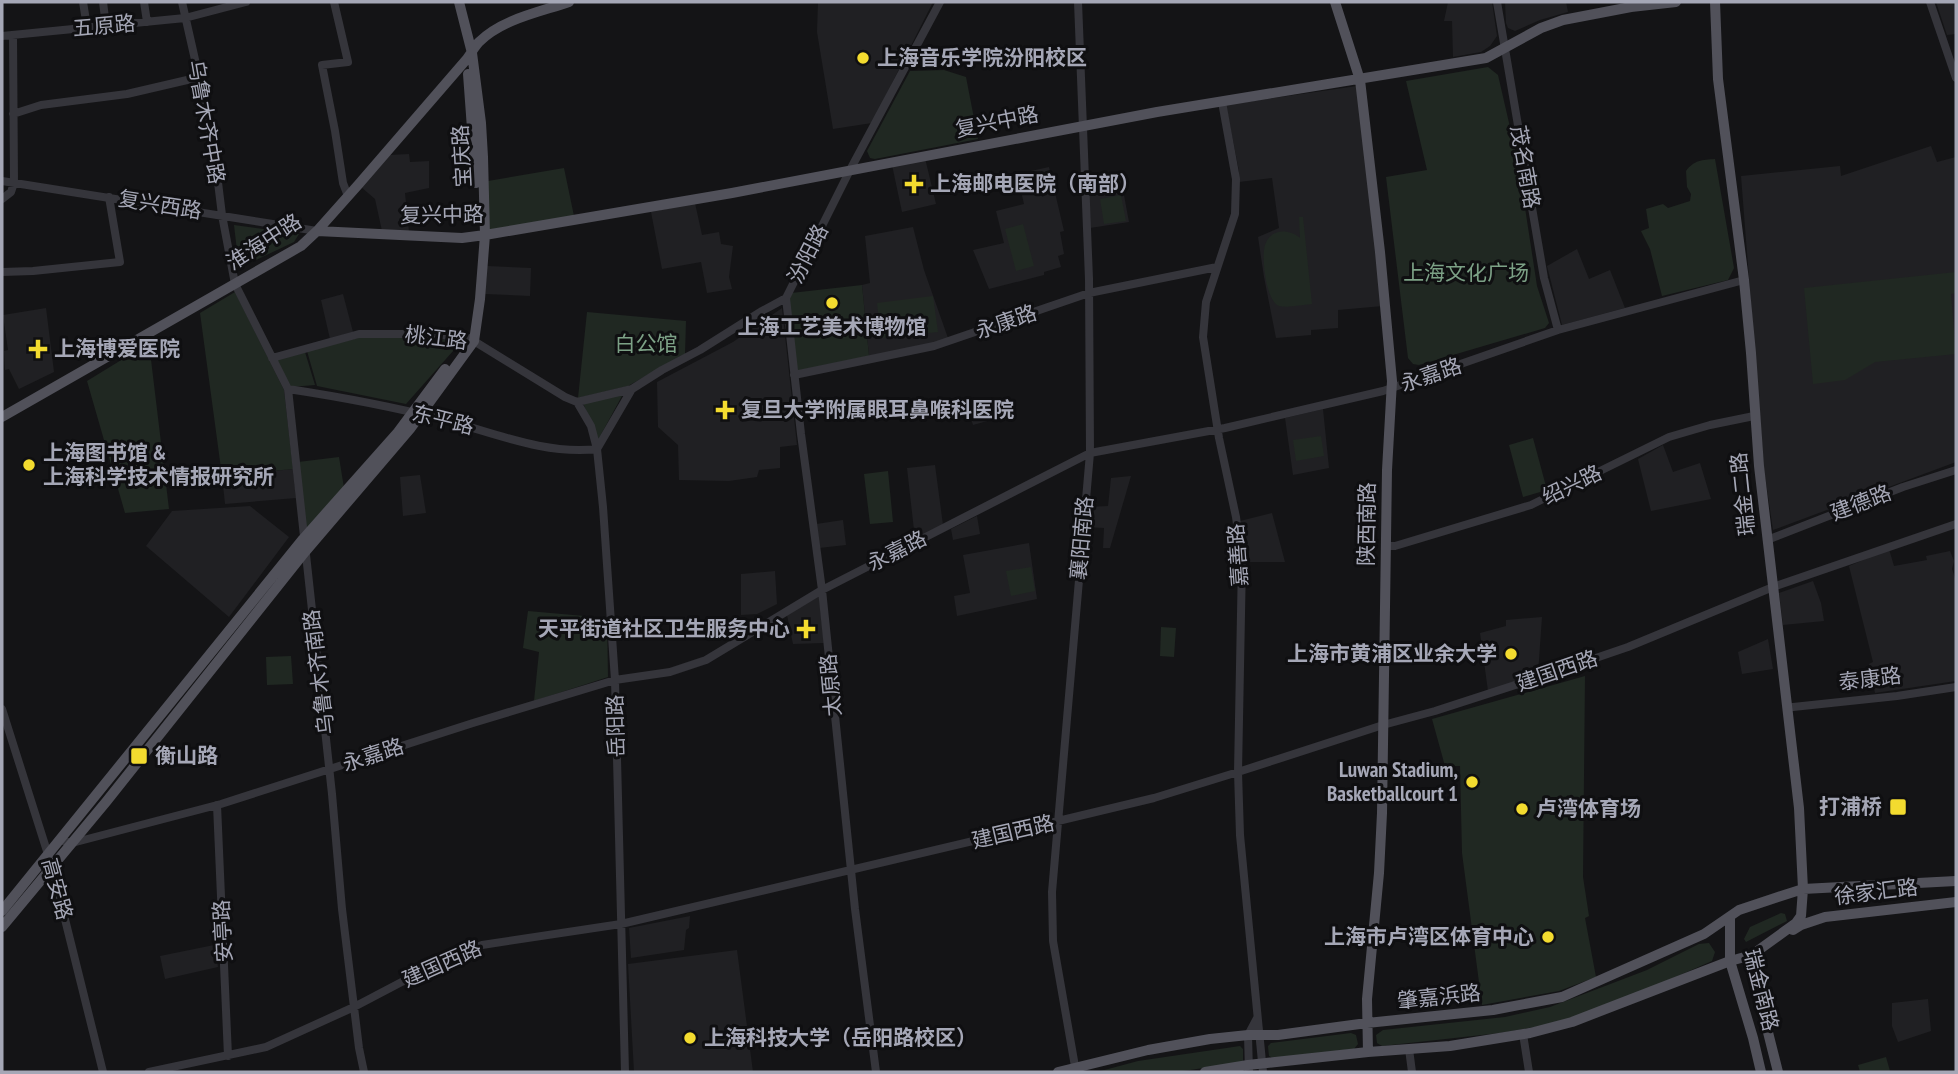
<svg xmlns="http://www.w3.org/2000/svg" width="1958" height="1074" viewBox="0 0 1958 1074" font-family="'PT Sans Narrow','Noto Sans SC',sans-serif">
	<rect width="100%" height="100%" fill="#141416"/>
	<path fill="#202023" d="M818,2H933L872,123L833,129L817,32Z
		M1448,2H1492L1497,36L1490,46L1481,52L1453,57L1452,21H1444Z
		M1505,2H1566L1568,12L1540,20L1515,31L1508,28L1506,23Z
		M1936,2H1956V34L1947,35Z
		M1357,86L1383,306L1338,310V328L1311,330V335L1276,338L1264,277L1258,237L1279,228L1272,178L1239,182V171L1226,105Z
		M1931,146L1937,162L1956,157V462L1773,530L1764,469L1741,176L1840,166L1841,176Z
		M409,154L410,162L429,161V188L405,193L409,232L382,231L375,199L361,187L389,155Z
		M925,158L936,204L902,212L892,165Z
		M1049,167L1064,231L1060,232L1064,254L1058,256L1061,267L1044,272V275L989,289L973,250L1004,243L996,211L1024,204L1017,174Z
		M1121,179L1129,222L1090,228L1088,185Z
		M695,203L702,235L719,232L721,244L733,246L729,277L732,289L707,293L701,262L662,269L651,212Z
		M913,227L924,270L948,338L934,343L869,356L862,285L870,283L865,236Z
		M1577,249L1589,279L1610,270L1625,308L1562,325L1547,266Z
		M487,266L531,268L530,296L485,294Z
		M343,294L353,332L330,339L321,300Z
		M46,308L54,372L19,389L9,369L5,370L4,351L8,350L3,315Z
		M782,308L797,445L780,447V468L759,470L757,477L729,481L679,480L678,445L658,427L657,382L733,342Z
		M985,400L991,420L973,425L967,406Z
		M1323,409L1329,468L1293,475L1285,418Z
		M1663,445L1673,472L1700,463L1711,499L1651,511L1638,459Z
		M935,465L943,525L915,539L907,468Z
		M293,469L296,498L225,504L222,476Z
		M420,475L426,513L403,516L400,477Z
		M1131,476L1110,548H1103L1104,528L1086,527L1088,507L1108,506L1111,478Z
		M250,506L289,537L229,617L146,546L172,511Z
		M1272,513L1285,562H1249L1240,521Z
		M977,516L980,534L953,540L951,529Z
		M843,520L846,545L819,548L816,524Z
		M1029,543L1037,599L957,616L954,596L970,593L963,555Z
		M1889,549L1894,566L1927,560L1926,556L1950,551L1954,561L1952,569L1956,581V681L1875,693L1869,664L1873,662L1849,566Z
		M775,571L777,604L757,614L741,615V574Z
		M1813,581L1821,603L1824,621L1783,625L1779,593Z
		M819,596L824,643L793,644L787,615Z
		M1542,617L1538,674L1488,691L1480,633L1506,626V620Z
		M1768,639L1773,669L1742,674L1738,652Z
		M690,916L689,928L686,930L684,950L631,958L629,928Z
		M214,945L218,967L165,979L160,956Z
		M737,950L753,1072H634L628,964Z
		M1928,999L1931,1031L1898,1042L1892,1026V1003Z"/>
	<path fill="#202822" d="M1488,67L1498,75L1518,162L1537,286L1549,323L1545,328L1419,365L1413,364L1408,358L1386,177L1427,170L1406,81Z
		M944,70L966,77L978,139L875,159L870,158L867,151L910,71Z
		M1715,159L1734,268L1728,280L1662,296L1650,249L1641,231L1649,228L1646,209L1663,204L1668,208L1690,201L1691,194L1687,187L1686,171C1694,160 1702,160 1715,159Z
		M564,168L574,216L488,230V181Z
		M1121,195L1126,221L1104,224L1100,199Z
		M1299,217H1303L1312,304C1302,305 1288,308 1279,306C1266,301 1261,257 1265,245C1271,228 1289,229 1300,238Z
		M1023,224L1034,266L1016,271L1005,229Z
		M234,225L299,234L294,242L239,268Z
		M1956,272V293L1951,294L1956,354L1875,362L1845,380L1813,384L1804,288Z
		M862,285L869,356L796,371L789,298L791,293Z
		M235,292L284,390L293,469L222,476L200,313Z
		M933,296L938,332L881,338L877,303Z
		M587,312L686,321L685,354L628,386L578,398Z
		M362,337L430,338L461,342L406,404L317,386L307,351Z
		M149,343L169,509L125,513L87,381Z
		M305,352L315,385L291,387L276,360Z
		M623,394L598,440L583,403Z
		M1321,436L1324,456L1296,461L1293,440Z
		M1533,438L1547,490L1523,497L1509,445Z
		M339,457L344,488L305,533L298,462Z
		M888,471L893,522L870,524L864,474Z
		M1031,567L1035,591L1011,596L1006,571Z
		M528,611L607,618L608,677L534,701L539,652L523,648Z
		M1161,627L1176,628L1174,657L1160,656Z
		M291,656L293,684L267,685L266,657Z
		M1585,676L1583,877L1589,916L1585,918L1596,977L1559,991L1482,1005L1462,853L1460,766H1445L1432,719Z
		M1781,913L1785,914L1787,921L1746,942L1744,939L1750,927Z
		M1709,943L1715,952L1712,961L1655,986L1564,1022L1500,1033L1382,1046L1377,1043L1376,1035L1383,1030L1505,1017L1550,1007L1647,970L1699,944Z
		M1351,1033L1356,1035L1358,1044L1354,1049L1273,1058L1269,1056L1268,1046L1271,1043Z
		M1240,1046L1243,1049V1062L1177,1072H1097L1138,1061Z
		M1886,1057L1890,1071L1860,1072L1858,1065Z"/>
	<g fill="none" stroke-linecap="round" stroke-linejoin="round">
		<path stroke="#35353b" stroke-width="8" d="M83,2L87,27
			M103,2L106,26
			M144,2L147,22
			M182,2L203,95L215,158L222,215L235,284L288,389L332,794L342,909L359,1048L364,1072
			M334,2L348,62L322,65L335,131L343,183L348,196
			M1497,2L1544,278L1558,330
			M1930,2L1956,78
			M2,36L185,18L246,2
			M1222,102L1236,179L1235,214L1206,302L1203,337L1219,438L1236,517L1242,561L1238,772L1240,835L1263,1072
			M13,114L41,105L127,94L200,77
			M2,181L317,231
			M2,199L11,192L14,183L13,35
			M2,272L33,271L120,262L109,197
			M786,298L801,434L822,590L855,909L876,1072
			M272,358L359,334H430L469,338L565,397L577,402L591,426L597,449L603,507L615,680L625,1072
			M794,375L934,346L1089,293L1217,267
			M288,389C341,397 394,407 445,420C495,433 545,455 597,449
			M577,402L632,389L662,370L700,350L762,311L786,298L850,170L940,2
			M597,449L632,389
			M1767,540L1903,487L1956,470
			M1386,546H1395L1531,505L1669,437L1710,425L1754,416
			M1793,707L1897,696L1956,687
			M2,709L52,867L103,1072
			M217,805L228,1056
			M59,840L72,843L221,804L473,723L615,680L670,672L706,660L822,590L1090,453L1225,428L1383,391L1558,330L1744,280
			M1523,1034L1529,1072
			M1409,1049L1412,1072
			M149,1072L266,1047L354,1007L453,955L482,945L621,924L1058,821L1154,798L1238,772L1383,725L1435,711L1549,674L1628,647L1773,587L1956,524
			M1076,1072L1053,941L1052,892L1090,453L1089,279L1078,2
			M1249,1072L1248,1035L1257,1018"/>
		<path stroke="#51515a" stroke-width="10" d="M1335,2L1360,80L1380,252L1392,381L1387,470L1382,813L1379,873L1367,999L1368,1052
			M1715,2L1718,79L1744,280L1751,353L1759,466L1799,808L1803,889L1801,916L1796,923L1749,957
			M468,74L476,183
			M317,231L462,238L485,235L732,193L1157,112L1486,58L1541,28L1563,20L1631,7L1676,2
			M2,417L301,246L317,231L358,185L466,60C471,54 474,47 479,42C502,19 540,12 569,2
			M2,911L303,539L398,432L445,369
			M1730,917V961L1753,1038L1761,1072
			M2,927L106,802L305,552L410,429L474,341L480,299L485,235L483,157L481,123L472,53L459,2
			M1793,930L1801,925L1825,917L1956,902
			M1749,957L1778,1072
			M1058,1072L1148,1050L1210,1039L1248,1035H1278L1367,1023L1493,1010L1562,997L1704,934L1739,910L1778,897L1803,889L1956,881
			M1205,1072L1248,1065L1368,1052L1450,1046L1530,1033L1572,1022L1730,961L1752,955"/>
	</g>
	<g fill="#f3db2f" stroke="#0f0f11" stroke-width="2.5">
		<circle cx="863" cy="58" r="7"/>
		<path d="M910.5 173.5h7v7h7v7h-7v7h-7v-7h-7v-7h7z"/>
		<circle cx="832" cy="303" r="7"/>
		<path d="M34.5 338.5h7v7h7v7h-7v7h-7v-7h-7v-7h7z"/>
		<path d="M721.5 399.5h7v7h7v7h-7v7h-7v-7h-7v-7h7z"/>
		<circle cx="29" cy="465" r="7"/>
		<path d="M802.5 618.5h7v7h7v7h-7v7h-7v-7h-7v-7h7z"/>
		<circle cx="1511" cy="654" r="7"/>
		<rect x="130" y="747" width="18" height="18" rx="3.5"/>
		<circle cx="1472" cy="782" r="7"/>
		<rect x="1889" y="798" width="18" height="18" rx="3.5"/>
		<circle cx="1522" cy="809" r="7"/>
		<circle cx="1548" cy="937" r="7"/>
		<circle cx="690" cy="1038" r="7"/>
	</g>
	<g text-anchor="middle" stroke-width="6" stroke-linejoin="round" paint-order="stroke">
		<g font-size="21" fill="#a5a7b6" stroke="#0f0f11">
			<text transform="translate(104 26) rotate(-5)" y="7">五原路</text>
			<text transform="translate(206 122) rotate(80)" y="7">乌鲁木齐中路</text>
			<text transform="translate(997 122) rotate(-11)" y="7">复兴中路</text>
			<text transform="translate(462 156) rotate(-93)" y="7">宝庆路</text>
			<text transform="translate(1525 167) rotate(80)" y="7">茂名南路</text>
			<text transform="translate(160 205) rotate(9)" y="7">复兴西路</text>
			<text transform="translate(442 215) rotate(-1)" y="7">复兴中路</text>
			<text transform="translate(264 242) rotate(-33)" y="7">淮海中路</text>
			<text transform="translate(808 254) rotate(-63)" y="7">汾阳路</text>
			<text transform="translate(1006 322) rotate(-19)" y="7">永康路</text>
			<text transform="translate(436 338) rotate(7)" y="7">桃江路</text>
			<text transform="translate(1431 375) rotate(-19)" y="7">永嘉路</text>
			<text transform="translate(443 420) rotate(14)" y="7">东平路</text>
			<text transform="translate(1572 485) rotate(-26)" y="7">绍兴路</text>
			<text transform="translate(1743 494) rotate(-96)" y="7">瑞金二路</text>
			<text transform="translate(1861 503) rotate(-21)" y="7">建德路</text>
			<text transform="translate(1367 524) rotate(-89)" y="7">陕西南路</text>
			<text transform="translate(1082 538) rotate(-85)" y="7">襄阳南路</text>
			<text transform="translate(897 551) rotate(-27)" y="7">永嘉路</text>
			<text transform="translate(1238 555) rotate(-94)" y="7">嘉善路</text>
			<text transform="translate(1557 671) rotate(-19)" y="7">建国西路</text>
			<text transform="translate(319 672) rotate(-97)" y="7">乌鲁木齐南路</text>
			<text transform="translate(1870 679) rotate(-7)" y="7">泰康路</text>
			<text transform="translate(831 685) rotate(-95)" y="7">太原路</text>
			<text transform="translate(616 726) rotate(-92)" y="7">岳阳路</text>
			<text transform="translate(373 755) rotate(-18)" y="7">永嘉路</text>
			<text transform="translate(1013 832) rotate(-13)" y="7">建国西路</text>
			<text transform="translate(57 889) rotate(75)" y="7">高安路</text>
			<text transform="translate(1876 892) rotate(-7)" y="7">徐家汇路</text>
			<text transform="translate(223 931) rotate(-93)" y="7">安亭路</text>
			<text transform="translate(442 964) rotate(-24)" y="7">建国西路</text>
			<text transform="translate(1761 990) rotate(76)" y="7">瑞金南路</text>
			<text transform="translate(1439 997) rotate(-6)" y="7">肇嘉浜路</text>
		</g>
		<g font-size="21" font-weight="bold" fill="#a5a7b6" stroke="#0f0f11" text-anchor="start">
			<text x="877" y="65">上海音乐学院汾阳校区</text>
			<text x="930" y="191">上海邮电医院（南部）</text>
			<text x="832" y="334" text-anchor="middle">上海工艺美术博物馆</text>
			<text x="54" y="356">上海博爱医院</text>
			<text x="741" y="417">复旦大学附属眼耳鼻喉科医院</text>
			<text x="43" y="460">上海图书馆 &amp;<tspan x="43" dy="24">上海科学技术情报研究所</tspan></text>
			<text x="790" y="636" text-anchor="end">天平街道社区卫生服务中心</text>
			<text x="1497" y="661" text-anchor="end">上海市黄浦区业余大学</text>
			<text x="155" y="763">衡山路</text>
			<text x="1458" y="777" text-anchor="end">Luwan Stadium,<tspan x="1458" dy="24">Basketballcourt 1</tspan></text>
			<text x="1882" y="814" text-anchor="end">打浦桥</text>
			<text x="1536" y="816">卢湾体育场</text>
			<text x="1534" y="944" text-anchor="end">上海市卢湾区体育中心</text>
			<text x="704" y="1045">上海科技大学（岳阳路校区）</text>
		</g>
		<g font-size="21" fill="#7ca186" stroke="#0f0f11">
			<text x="1466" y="280">上海文化广场</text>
			<text x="646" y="351">白公馆</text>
		</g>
	</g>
	<rect width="1958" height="1074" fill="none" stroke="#a5a7b6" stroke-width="7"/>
</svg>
